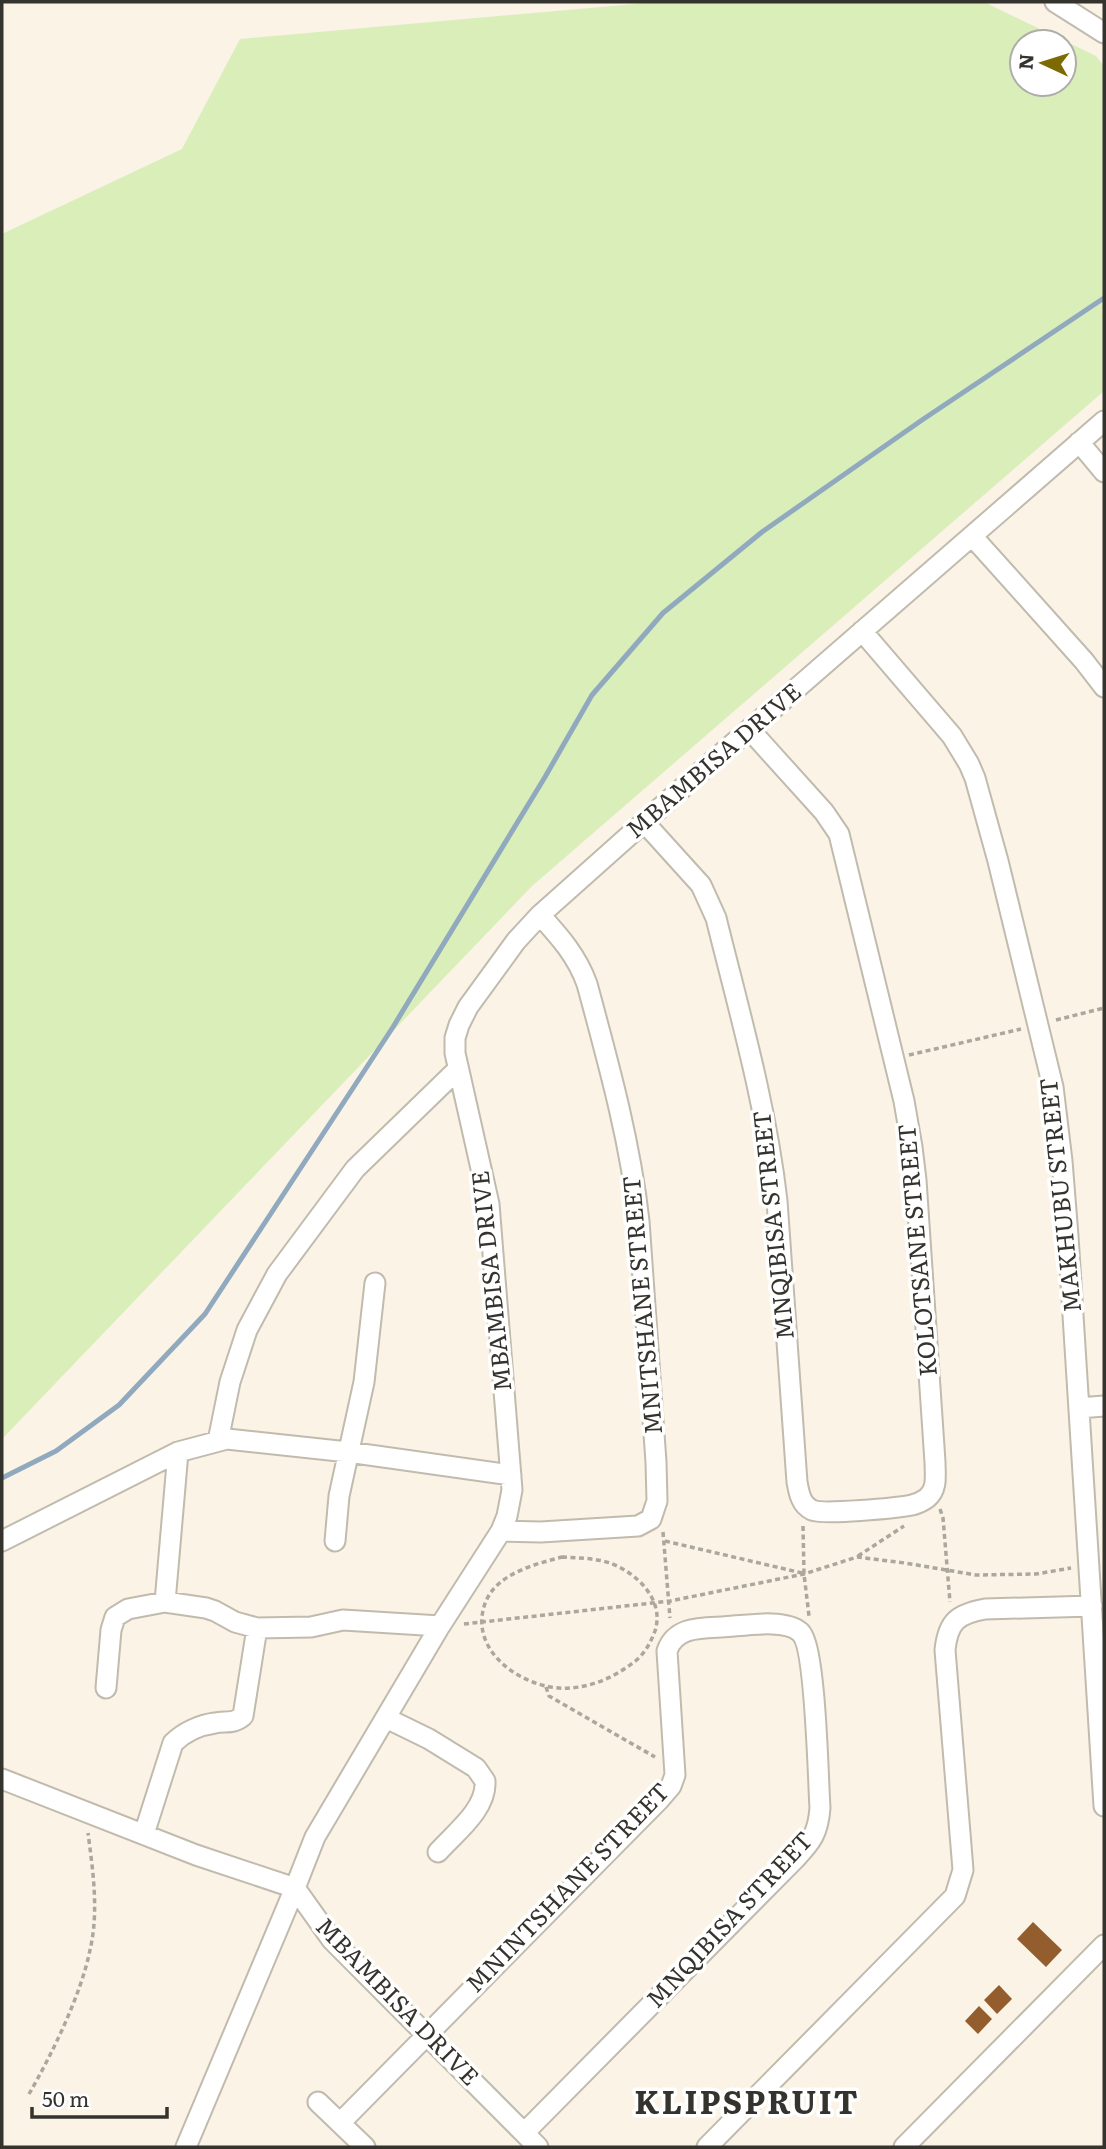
<svg xmlns="http://www.w3.org/2000/svg" width="1106" height="2149" viewBox="0 0 1106 2149" font-family="Literata,serif">
	<rect width="100%" height="100%" fill="#faf3e6"/>
	<path fill="#d9eeb9" fill-rule="evenodd" d="M658,2H984L1096,56L1104,66V391L532,886L2,1439V234L182,149L240,39ZM1022,42H1064V84H1022Z"/>
	<g fill="none" stroke-linecap="round" stroke-linejoin="round">
		<path stroke="#91a9be" stroke-width="5" d="M2,1478L56,1451L119,1405L205,1314L393,1027L545,777L592,695L663,613L762,532L922,420L1104,298"/>
	</g>
	<path fill="#945d2d" d="M1033,1922L1062,1950L1046,1967L1017,1939Z
		M999,1985L1012,1999L997,2014L984,2000Z
		M979,2006L992,2019L978,2034L965,2021Z"/>
	<g fill="none" stroke-linecap="round" stroke-linejoin="round">
		<defs>
			<path id="minor" d="M1055,2L1104,33
				M1079,442L1104,472
				M972,536L1084,661L1104,687
				M862,631L952,736L969,764L975,778L998,861L1053,1087L1062,1161L1068,1236L1104,1806
				M644,822L701,885L716,918C739,1011 766,1104 777,1201L797,1482C799,1493 801,1505 812,1510C823,1515 897,1508 912,1505C916,1504 923,1501 927,1498C938,1489 935,1475 935,1462L916,1180L912,1147L904,1101L839,834L824,812L750,730
				M1079,1408L1104,1406
				M218,1441L230,1382L247,1330L277,1274L355,1169L457,1070
				M501,1531L541,1532L638,1526L651,1519L657,1501L656,1462L639,1221C630,1140 608,1062 587,984C577,956 560,937 540,915
				M2,1541L178,1452L227,1439L348,1452L511,1475
				M335,1541L339,1496L364,1382L375,1283
				M165,1602L178,1452
				M257,1628L311,1627L343,1620L440,1626
				M106,1688L111,1630L115,1617L128,1609L165,1602L206,1608L215,1611L235,1622L257,1628L243,1716C234,1724 226,1721 215,1723C200,1725 184,1732 173,1743L144,1834
				M386,1718L429,1739L476,1768L485,1781C487,1809 456,1832 438,1852
				M2,1779L196,1855L295,1888
				M295,1888L332,1940L538,2147
				M318,2102L365,2147
				M340,2123L659,1800L671,1786L675,1775L667,1651C675,1627 700,1628 722,1627C742,1626 785,1618 800,1632C816,1646 818,1780 820,1808C818,1833 812,1841 795,1859L524,2133
				M186,2147L295,1888L315,1837L440,1626L501,1531L507,1516L512,1490L489,1204L455,1053V1038L459,1025L468,1007L516,941L540,915L697,775L1104,421
				M707,2147L955,1896L963,1870L945,1650C948,1621 958,1614 985,1609L1092,1606
				M904,2147L1104,1945"/>
		</defs>
		<use href="#minor" stroke="#c1bbae" stroke-width="23"/>
		<path stroke="#aca79d" stroke-width="3.5" stroke-dasharray="5 3.5" stroke-linecap="butt" d="M1056,1020L1104,1008
			M909,1055L1021,1029
			M940,1509L943,1518L950,1602
			M803,1526L804,1574L809,1616
			M663,1532L670,1618
			M665,1541L802,1573
			M858,1556L904,1526
			M562,1557C578,1558 595,1558 610,1563C637,1573 665,1600 655,1631C651,1642 644,1655 634,1662C616,1676 595,1686 571,1688C527,1692 465,1652 486,1601C498,1573 536,1564 562,1557Z
			M464,1624L670,1601L804,1574L857,1557L905,1563L976,1575L1036,1574L1071,1568
			M546,1687L549,1696L655,1757
			M29,2094C52,2054 81,1995 90,1950C99,1912 93,1871 88,1833"/>
		<use href="#minor" stroke="#fff" stroke-width="19"/>
	</g>
	<g text-anchor="middle" stroke-width="7" stroke-linejoin="round" paint-order="stroke">
		<g font-size="24" fill="#35332e" stroke="#fff">
			<text transform="translate(714 761) rotate(-41)" y="8">MBAMBISA DRIVE</text>
			<text transform="translate(1061 1195) rotate(-96)" y="8">MAKHUBU STREET</text>
			<text transform="translate(774 1225) rotate(-96)" y="8">MNQIBISA STREET</text>
			<text transform="translate(918 1250) rotate(-95)" y="8">KOLOTSANE STREET</text>
			<text transform="translate(492 1281) rotate(-96)" y="8">MBAMBISA DRIVE</text>
			<text transform="translate(643 1305) rotate(-95)" y="8">MNITSHANE STREET</text>
			<text transform="translate(568 1888) rotate(-46)" y="8">MNINTSHANE STREET</text>
			<text transform="translate(730 1920) rotate(-47)" y="8">MNQIBISA STREET</text>
			<text transform="translate(397 2002) rotate(46)" y="8">MBAMBISA DRIVE</text>
		</g>
		<g font-size="32" font-weight="bold" letter-spacing="2" fill="#35332e" stroke="#fff">
			<text x="747" y="2114">KLIPSPRUIT</text>
		</g>
	</g>
	<rect width="1106" height="2149" fill="none" stroke="#35332e" stroke-width="7"/>
	<g transform="translate(1043 63) rotate(274)"><circle r="33" fill="#ffffff" stroke="#aeadab" stroke-width="2"/>
	<path d="M0-5L12 26L0 18L-12 26Z" fill="#7e6a02"/>
	<text y="-10" font-size="19" font-weight="bold" text-anchor="middle" fill="#35332e">N</text>
	</g>
	<path d="M32 2107v10h135v-10" fill="none" stroke="#35332e" stroke-width="3.5"/>
	<text x="42" y="2107" font-size="21" fill="#35332e" stroke="#ffffff" stroke-width="5" paint-order="stroke">50 m</text>
</svg>
